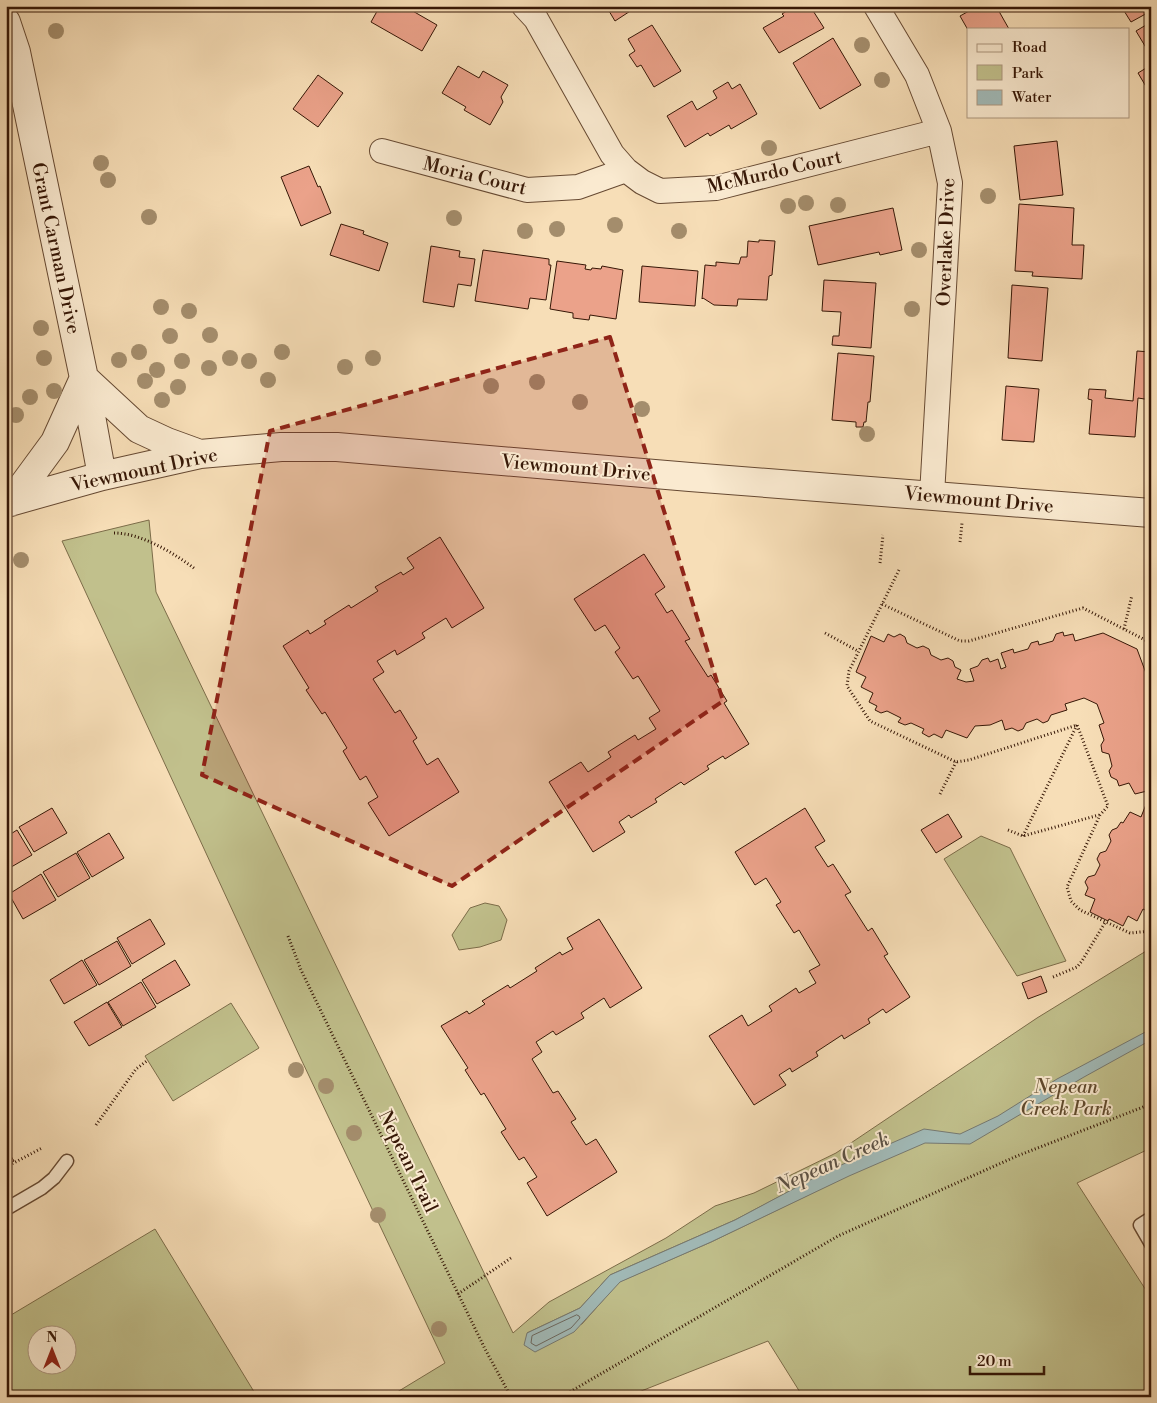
<svg xmlns="http://www.w3.org/2000/svg" width="1157" height="1403" viewBox="0 0 1157 1403" font-family="'Libre Bodoni',serif">
	<rect width="100%" height="100%" fill="#f7deb7"/>
	<filter id="stains"><feTurbulence type="fractalNoise" baseFrequency=".004" numOctaves="4"/><feColorMatrix values="0 0 0 0 .2 0 0 0 0 .09 0 0 0 0 .02 0 0 0 .5 -.17"/></filter>
	<radialGradient id="worn" r=".72"><stop offset=".6" stop-color="#630" stop-opacity="0"/><stop offset="1" stop-color="#630" stop-opacity=".3"/></radialGradient>
	<path fill="#c1c08c" stroke="#7c6c49" fill-rule="evenodd" d="M149,520L156,592L513,1333L549,1302L666,1238L715,1206L754,1193L836,1153L1037,1018L1151,948V1148L1077,1183L1151,1298V1397H803L768,1341L626,1397H389L445,1363L301,1059L62,541ZM830,1170L835,1182L711,1242L619,1282L582,1324L527,1333L580,1308L610,1275L735,1220Z
		M981,836L1010,848L1066,961L1017,976L944,859Z
		M485,903L499,906L507,920L501,940L480,947L459,950L452,935L470,908Z
		M231,1003L259,1048L173,1101L145,1056Z
		M155,1229L256,1395L252,1397H6V1318ZM38,1336H68V1366H38Z"/>
	<path fill="#a1bab8" stroke="#767971" d="M1151,1029V1040L1084,1077L970,1144L925,1143L849,1176L711,1242L620,1282L574,1332L535,1352L524,1345L527,1333L580,1308L610,1275L735,1220L825,1172L924,1129L960,1134L998,1116L1057,1079Z"/>
	<g fill="none" stroke-linecap="round" stroke-linejoin="round">
		<path stroke="#6c685f" stroke-width="1" d="M577,1315L579,1316L580,1318L571,1328L536,1346L531,1343L532,1336Z"/>
	</g>
	<path fill="#eba28a" stroke="#361706" d="M380,6H404L437,25L422,51L371,22Z
		M606,6H638L615,21Z
		M794,6H810L824,28L779,53L763,28L784,16L782,14Z
		M978,6H996L1009,29H968V30L960,16Z
		M1121,6H1151V11L1131,22Z
		M1151,22V56L1136,31Z
		M652,25L681,71L654,87L641,65L637,67L629,55L635,51L628,39Z
		M833,38L861,85L820,109L793,63Z
		M1151,65V95L1138,73Z
		M458,66L479,78L483,71L508,85L501,97L503,102L490,125L464,110L466,107L442,93Z
		M318,75L343,93L318,127L293,109Z
		M728,82L732,89L740,84L757,114L731,129L729,125L710,136L708,133L685,147L667,116L692,101L697,110L717,98L713,91Z
		M1057,141L1063,195L1020,200L1014,146Z
		M309,166L318,187L320,186L331,213L301,226L281,177Z
		M1019,204L1074,208L1072,245H1084L1082,279L1032,276L1033,272L1015,271Z
		M893,208L902,250L880,255L879,252L818,265L809,226Z
		M341,224L364,231L363,234L388,243L379,271L330,255Z
		M759,240L775,241L772,275L769,276L767,300L738,299L737,306L714,305L703,298L702,299L705,265L716,266V262L739,264L741,257H747L748,241L759,242Z
		M431,246L460,251L459,257L475,259L471,286L458,284L454,307L423,302Z
		M483,250L549,259V265H551L546,300L530,298L528,309L475,301Z
		M557,261L586,265L585,269L591,270L592,268L601,269L602,266L623,270L616,319L590,315L589,320L573,318V313L550,309Z
		M642,266L698,271L695,306L639,302Z
		M824,280L876,283L871,348L832,345L833,336H839L841,312L822,311Z
		M1012,285L1048,288L1042,361L1008,358Z
		M1137,351L1151,352V400L1138,398L1135,437L1089,434L1092,400L1088,399L1089,389L1106,390L1105,398L1133,401Z
		M838,353L874,356L870,402H868L866,422H864L863,427H856V422L832,420Z
		M1006,386L1039,389L1034,442L1002,440Z
		M440,537L484,608L452,628L446,618L422,633L425,638L397,655L395,650L377,661L384,672L373,679L395,713L400,710L417,738L413,741L427,765L438,758L459,792L389,836L368,803L378,797L366,776L360,780L343,751L347,748L325,712L322,714L306,690L309,688L283,646L308,630L310,634L326,624L324,621L349,605L351,608L378,591L375,587L401,572L403,575L414,568L407,558Z
		M644,554L665,587L655,594L667,613L672,610L690,639L685,641L708,677L711,675L727,701L724,703L749,744L725,759L723,756L707,766L709,769L684,785L681,782L655,799L657,802L631,818L629,815L619,822L625,832L593,852L549,782L581,762L588,772L611,757L608,752L635,735L638,740L656,729L649,718L660,711L638,676L633,679L615,652L620,648L605,625L595,631L574,599Z
		M1063,632L1064,636L1073,634L1075,641L1103,633L1137,649L1147,676L1151,675V913L1143,909L1137,921L1128,916L1123,926L1109,919L1108,921L1090,912L1095,899L1085,895L1088,888L1085,882L1088,877L1095,875L1100,865L1097,859L1100,853L1106,851L1111,841L1109,835L1112,830L1117,828L1121,822L1123,823L1130,812L1141,817L1149,797L1147,791L1135,794L1129,783L1119,786L1117,780L1111,777L1109,771L1112,766L1109,754L1102,752L1101,745L1104,740L1099,725L1104,723L1097,704L1084,698L1065,704L1067,710L1051,715L1048,721L1043,723L1037,719L1026,723L1023,729L1018,731L1012,728L1005,730L1002,720L990,725L975,726L967,738L946,730L942,738L934,734L929,737L922,733L924,729L911,723L905,725L898,722L901,718L887,711L881,713L875,710L877,706L869,702L873,693L861,687L866,677L856,672L871,636L884,642L888,634L894,637L900,634L905,637L907,643L917,648L923,646L929,649L931,655L941,660L948,658L953,661L955,667L961,670L957,679L966,682L974,681L970,669L978,666L982,660L988,658L990,662L998,659L1001,669L1006,667L1001,653L1013,649L1014,653L1028,649L1031,643L1038,641L1039,645L1053,641L1056,634Z
		M52,808L67,833L34,852L19,827Z
		M805,808L825,841L815,847L828,867L833,864L851,892L845,895L868,931L872,928L888,954L884,956L910,997L886,1013L883,1009L868,1019L870,1023L844,1039L842,1035L816,1052L818,1056L792,1072L790,1068L779,1075L786,1085L754,1105L709,1036L742,1015L748,1026L772,1011L769,1006L796,988L799,993L816,983L809,971L820,965L799,930L794,933L776,905L781,902L766,878L755,885L735,852Z
		M948,814L962,837L936,853L921,830Z
		M17,830L32,855L6,870V837Z
		M109,833L124,858L92,877L77,852Z
		M76,853L90,878L58,897L43,872Z
		M41,874L56,900L23,919L9,894Z
		M150,919L165,944L132,964L117,938Z
		M599,919L642,988L610,1008L604,998L581,1013L584,1018L556,1035L553,1031L536,1042L542,1052L532,1059L553,1093L558,1091L576,1119L571,1122L586,1145L596,1139L617,1172L547,1216L527,1183L537,1177L524,1157L519,1160L501,1132L506,1129L484,1093L481,1095L465,1070L468,1068L441,1026L467,1011L469,1014L485,1004L482,1001L508,985L510,988L537,971L535,968L560,952L562,955L573,949L567,938Z
		M117,941L131,966L99,985L84,960Z
		M82,960L97,985L64,1004L50,980Z
		M175,960L190,985L157,1004L142,980Z
		M1041,976L1047,992L1028,999L1022,983Z
		M141,982L156,1007L123,1026L108,1002Z
		M107,1002L122,1027L89,1046L74,1022Z
		M6,1148L14,1161L6,1165Z"/>
	<g fill="none" stroke-linecap="round" stroke-linejoin="round">
		<defs>
			<path id="service" d="M6,1209L42,1188L54,1178L67,1161
				M1151,1218L1140,1225L1151,1244"/>
			<path id="minor" d="M524,6L536,19L612,154L626,170L642,182L660,191L716,188L939,131
				M876,6L917,75L939,131L950,183L932,495
				M382,151L527,190L578,187L626,170"/>
			<path id="tertiary" d="M6,22L16,52L84,378L102,476
				M84,378L139,429L167,442L200,454
				M11,502L55,442L84,378
				M6,503L102,476L200,454L281,447H337L690,477L1151,513"/>
		</defs>
		<use href="#service" stroke="#664932" stroke-width="15"/>
		<use href="#minor" stroke="#664932" stroke-width="26"/>
		<use href="#tertiary" stroke="#664932" stroke-width="30"/>
		<path stroke="#361706" stroke-width="3" stroke-dasharray="1 2.5" stroke-linecap="butt" d="M114,533C141,533 174,553 195,569
			M960,542L962,523
			M880,563L883,535
			M899,570L849,671L847,686L870,721L956,762L969,760L1077,725L1108,806L1100,815L1067,887L1071,901L1080,910L1130,933L1151,931
			M882,604L960,641H969L1083,608L1151,643
			M1124,629L1132,595
			M825,633L858,651
			M940,794L956,762
			M1008,830L1023,836L1099,815
			M1023,836L1077,725
			M288,936L301,970L485,1349L511,1397
			M1053,977L1077,967L1082,961L1106,921
			M96,1125L136,1069L148,1060
			M6,1167L42,1148
			M458,1294L511,1258
			M561,1397L838,1236L1017,1156L1151,1104"/>
		<use href="#service" stroke="#faead0" stroke-width="12"/>
		<use href="#minor" stroke="#faead0" stroke-width="24"/>
		<use href="#tertiary" stroke="#faead0" stroke-width="28"/>
	</g>
	<g fill="#a48d6c">
		<circle cx="56" cy="31" r="8"/>
		<circle cx="862" cy="45" r="8"/>
		<circle cx="882" cy="80" r="8"/>
		<circle cx="769" cy="148" r="8"/>
		<circle cx="101" cy="163" r="8"/>
		<circle cx="108" cy="180" r="8"/>
		<circle cx="988" cy="196" r="8"/>
		<circle cx="806" cy="203" r="8"/>
		<circle cx="838" cy="205" r="8"/>
		<circle cx="788" cy="206" r="8"/>
		<circle cx="149" cy="217" r="8"/>
		<circle cx="454" cy="218" r="8"/>
		<circle cx="615" cy="225" r="8"/>
		<circle cx="557" cy="229" r="8"/>
		<circle cx="525" cy="231" r="8"/>
		<circle cx="679" cy="231" r="8"/>
		<circle cx="919" cy="250" r="8"/>
		<circle cx="161" cy="307" r="8"/>
		<circle cx="912" cy="309" r="8"/>
		<circle cx="189" cy="311" r="8"/>
		<circle cx="41" cy="328" r="8"/>
		<circle cx="210" cy="335" r="8"/>
		<circle cx="170" cy="336" r="8"/>
		<circle cx="139" cy="352" r="8"/>
		<circle cx="282" cy="352" r="8"/>
		<circle cx="44" cy="358" r="8"/>
		<circle cx="230" cy="358" r="8"/>
		<circle cx="373" cy="358" r="8"/>
		<circle cx="119" cy="360" r="8"/>
		<circle cx="182" cy="361" r="8"/>
		<circle cx="249" cy="361" r="8"/>
		<circle cx="345" cy="367" r="8"/>
		<circle cx="209" cy="368" r="8"/>
		<circle cx="157" cy="370" r="8"/>
		<circle cx="268" cy="380" r="8"/>
		<circle cx="145" cy="381" r="8"/>
		<circle cx="537" cy="382" r="8"/>
		<circle cx="491" cy="386" r="8"/>
		<circle cx="178" cy="387" r="8"/>
		<circle cx="54" cy="391" r="8"/>
		<circle cx="30" cy="397" r="8"/>
		<circle cx="162" cy="400" r="8"/>
		<circle cx="580" cy="402" r="8"/>
		<circle cx="642" cy="409" r="8"/>
		<circle cx="16" cy="415" r="8"/>
		<circle cx="867" cy="434" r="8"/>
		<circle cx="21" cy="560" r="8"/>
		<circle cx="296" cy="1070" r="8"/>
		<circle cx="326" cy="1086" r="8"/>
		<circle cx="354" cy="1133" r="8"/>
		<circle cx="378" cy="1215" r="8"/>
		<circle cx="439" cy="1329" r="8"/>
	</g>
	<path fill="#8f2418" fill-opacity="0.2" stroke="#8f2418" stroke-width="4" stroke-dasharray="10 6" stroke-linejoin="round" d="M610,337L723,701L452,886L202,775L270,431Z"/>
	<g text-anchor="middle" stroke-width="4" stroke-linejoin="round" paint-order="stroke">
		<g font-size="19" fill="#361706" stroke="#faead0">
			<text transform="translate(774 171) rotate(-13)" y="7">McMurdo Court</text>
			<text transform="translate(475 175) rotate(14)" y="7">Moria Court</text>
			<text transform="translate(945 242) rotate(-88)" y="7">Overlake Drive</text>
			<text transform="translate(57 248) rotate(78)" y="7">Grant Carman Drive</text>
			<text transform="translate(576 467) rotate(5)" y="7">Viewmount Drive</text>
			<text transform="translate(144 469) rotate(-12)" y="7">Viewmount Drive</text>
			<text transform="translate(979 499) rotate(5)" y="7">Viewmount Drive</text>
			<text transform="translate(409 1161) rotate(64)" y="7">Nepean Trail</text>
		</g>
		<g font-size="19" font-style="italic" fill="#604a2e" stroke="#faead0">
			<text x="1066" y="1093">Nepean<tspan x="1066" dy="22">Creek Park</tspan></text>
		</g>
		<g font-size="20" font-style="italic" fill="#5b5044" stroke="#faead0">
			<text transform="translate(832 1162) rotate(-24)" y="7">Nepean Creek</text>
		</g>
	</g>
	<rect width="1157" height="1403" fill="none" stroke="#f7deb7" stroke-width="25"/>
	<rect x="8" y="8" width="1142" height="1388" fill="none" stroke="#361706" stroke-width="2.5"/>
	<rect x="12" y="12" width="1132" height="1378" fill="none" stroke="#361706"/>
	<rect x="967" y="28" width="162" height="90" fill="#faead0" stroke="#ac967f"/>
	<rect x="977" y="44" width="25" height="8" fill="#faead0" stroke="#ac967f"/>
	<text x="1012" y="52" font-size="15" fill="#361706">Road</text>
	<rect x="977" y="65" width="25" height="15" fill="#c1c08c" stroke="#ac967f"/>
	<text x="1012" y="78" font-size="15" fill="#361706">Park</text>
	<rect x="977" y="90" width="25" height="15" fill="#a1bab8" stroke="#ac967f"/>
	<text x="1012" y="102" font-size="15" fill="#361706">Water</text>
	<g transform="translate(52 1350)"><circle r="24" fill="#faead0" stroke="#ac967f"/>
	<path d="M0-4L9 19L0 12L-9 19Z" fill="#8f2418"/>
	<text y="-8" font-size="14" font-weight="bold" text-anchor="middle" fill="#361706">N</text>
	</g>
	<path d="M970 1366v8h74v-8" fill="none" stroke="#361706" stroke-width="2.5"/>
	<text x="977" y="1366" font-size="15" fill="#361706" stroke="#faead0" stroke-width="4" paint-order="stroke">20 m</text>
	<rect width="100%" height="100%" filter="url(#stains)"/>
	<rect width="100%" height="100%" fill="url(#worn)"/>
</svg>
